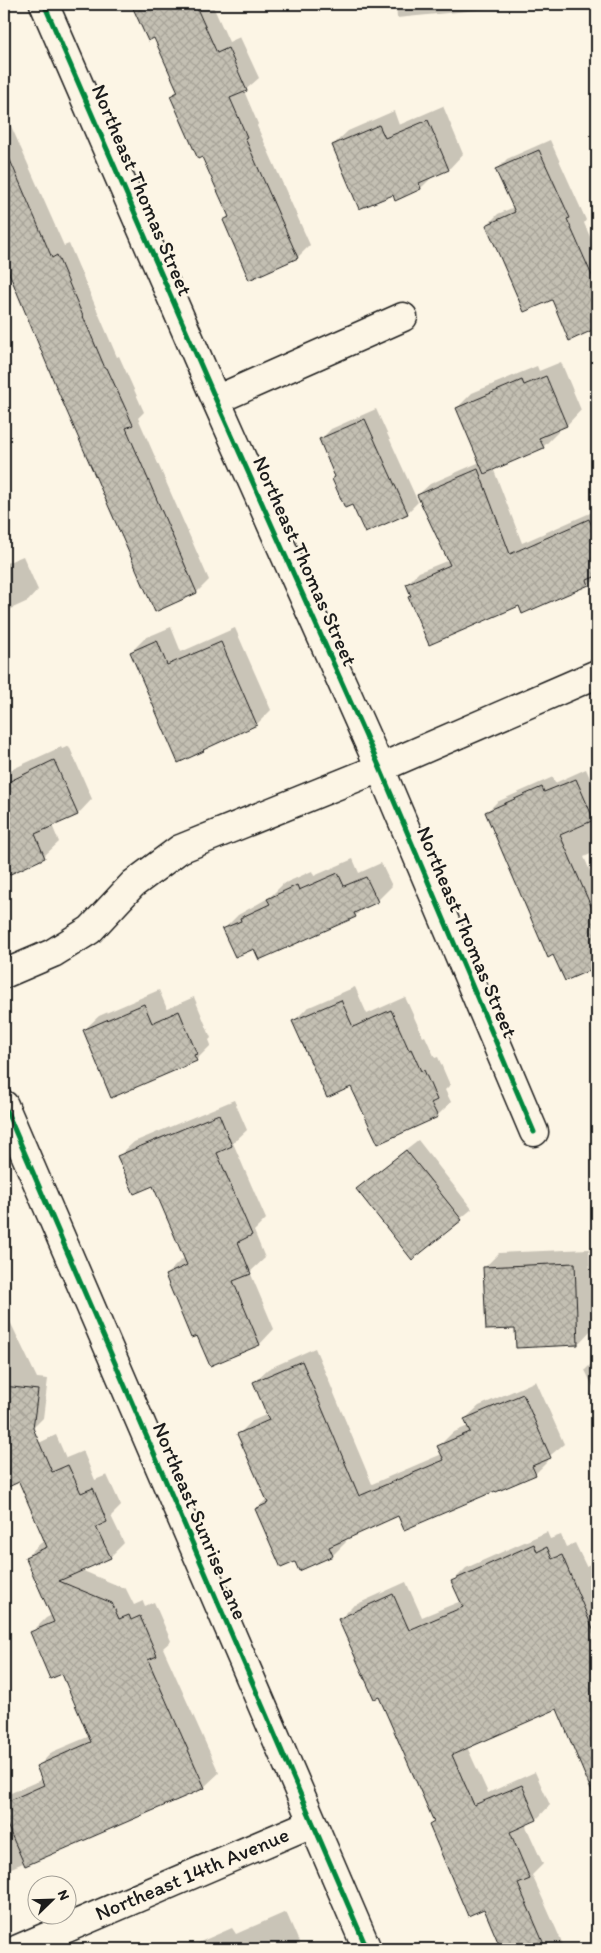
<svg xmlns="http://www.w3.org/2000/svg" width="601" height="1953" viewBox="0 0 601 1953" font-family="Itim,sans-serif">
	<defs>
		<pattern id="building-cross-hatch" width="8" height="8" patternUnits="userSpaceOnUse" patternTransform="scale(1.25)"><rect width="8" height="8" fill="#c4c0b3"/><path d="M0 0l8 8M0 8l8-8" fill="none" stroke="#a8a499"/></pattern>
	</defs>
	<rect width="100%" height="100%" fill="#fcf5e5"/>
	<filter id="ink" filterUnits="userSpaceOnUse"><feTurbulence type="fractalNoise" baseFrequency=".02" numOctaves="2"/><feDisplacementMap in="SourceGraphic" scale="10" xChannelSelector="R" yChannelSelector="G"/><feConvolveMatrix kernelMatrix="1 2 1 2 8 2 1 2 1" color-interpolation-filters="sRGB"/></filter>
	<g filter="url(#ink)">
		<path fill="#0003" d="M133,4H212L229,42L240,37L259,78L244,91L258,124L257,126L310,245L298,257L224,220L229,215L203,155L172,96L178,89L154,37L148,39Z
			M396,4H502L498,8L397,18Z
			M443,106L463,154L449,169L434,175L421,188L393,193L333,145L348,131L394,111L399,125Z
			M4,110L64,246L69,244L117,357L119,356L144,412L138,418L209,580L197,592L155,610L58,389L4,258Z
			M550,140L586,220L584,223L597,253V327L570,339L552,299L487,225L498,214L514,207L497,169L507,159Z
			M561,362L581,410L567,425L557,430L558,432L543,447L493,468L522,543L597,510V580L522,612L519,605L410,597L412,595L407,584L419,572L449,560L418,495L430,484L480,462L457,408L472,393L537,366L539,371Z
			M376,409L418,502L407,513L352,503L333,479L336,476L320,440L331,429Z
			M23,556L38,590L28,601L4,612V564Z
			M171,627L181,652L235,628L271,710L257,724L207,746L203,750L131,652L145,638Z
			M69,746L92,799L78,814L52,825L59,842L44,856L7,874L4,866V773L61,747L62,749Z
			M586,769L597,794V851L584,857L597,887V965L566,979L487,812L497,802L553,777L555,783Z
			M353,859L359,873L381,863L392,886L377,901L364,907L355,916L254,947L224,929L238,915L270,897L283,884L312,871L314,876Z
			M355,987L367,1014L405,997L423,1037L425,1036L435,1058L438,1057L450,1085L445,1090L451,1102L437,1116L351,1085L293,1022L307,1008Z
			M159,990L167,1009L194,997L211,1038L209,1040L211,1045L196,1060L84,1030L99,1016Z
			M234,1100L247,1130L233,1143L266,1219L254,1231L265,1258L250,1272L274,1329L260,1344L211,1364L198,1334L166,1275L181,1260L185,1258L154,1184L119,1156L134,1142Z
			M418,1140L472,1209L413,1258L358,1189L369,1178Z
			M589,1249L592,1329L578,1344L516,1328L484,1268L499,1253Z
			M4,1309L37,1378L48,1379L43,1418L32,1429L4,1425Z
			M315,1348L372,1484L442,1454L439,1446L452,1433L468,1426L465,1419L479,1406L536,1381L564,1444L547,1458L548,1461L535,1474L399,1515L345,1539L346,1542L333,1555L296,1560L256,1509L267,1499L239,1434L252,1421L268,1414L254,1382L268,1369Z
			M596,1359H597V1395L585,1370Z
			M56,1435L66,1458L83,1451L95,1480L107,1475L121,1506L111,1516L124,1543L110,1557L81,1570L126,1589L134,1605L143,1601L145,1606L154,1602L171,1641L163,1648L219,1773L204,1787L4,1871V1796L43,1779L38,1767L52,1752L90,1736L63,1672L32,1632L46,1618L52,1615L26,1557L41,1543L46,1540L26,1449Z
			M547,1532L550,1539L561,1535L566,1547L575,1543L586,1566L597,1561V1749L579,1757L558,1707L467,1747L488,1793L535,1772L550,1805L537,1819L525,1824L543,1864L532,1875L565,1949H502L484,1907L431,1825L435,1821L380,1695L340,1619L353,1606L406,1582L422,1617L461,1601L453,1581L466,1568Z
			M286,1912L302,1949H192L200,1942L232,1928L236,1934Z"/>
		<path fill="url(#building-cross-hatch)" stroke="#1c1c1c" d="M131,4H195L217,53L228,48L247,91L230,98L247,137L245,138L298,258L249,280L223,220L229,217L202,157L198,159L170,96L178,92L154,38L148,41Z
			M428,120L449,170L419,183L421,189L395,201L393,195L359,209L332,145L379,125L385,138Z
			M4,146L52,258L57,255L105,368H107L133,425L126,428L197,593L155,612L57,389L4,261Z
			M539,150L570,218L567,219L597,287V328L569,341L552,300L524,312L486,225L515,212L495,169Z
			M546,376L567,426L539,438L544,448L484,474L456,408L522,380L524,385Z
			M365,419L408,514L365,533L352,505L345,508L332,479L335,477L319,439Z
			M478,469L510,554L589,519L597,538V576L587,580L589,585L522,614L519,606L429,645L408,597L411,596L406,584L450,565L417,495Z
			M157,640L167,665L221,642L257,725L203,750L204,751L178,763L130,652Z
			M54,760L78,815L35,834L45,858L4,877V784Z
			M576,779L594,820L560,835L597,920V967L565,981L553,955L548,958L485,812L542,787L544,792Z
			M338,873L344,886L366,877L378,902L354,913L356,917L259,960L254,949L235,957L222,929L241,921L240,918L270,904L267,899L297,885L299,890Z
			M341,1000L353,1027L391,1010L409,1050L411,1049L421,1071L424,1070L437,1100L431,1103L438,1117L378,1144L351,1087L327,1098L292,1021Z
			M144,1004L152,1023L179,1011L197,1054L194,1055L197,1061L111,1098L83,1030Z
			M219,1114L232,1146L217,1153L252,1235L238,1242L251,1274L233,1281L260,1345L210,1366L197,1336L191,1338L165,1275L187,1265L153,1186L134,1194L117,1156Z
			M406,1150L462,1220L412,1260L356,1189Z
			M575,1263L578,1345L516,1348L515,1329L486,1330L483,1267Z
			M302,1361L359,1496L444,1460L437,1446L470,1432L464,1419L523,1394L551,1458L532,1466L536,1475L496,1492L495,1491L404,1530L398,1516L329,1547L333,1556L299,1571L295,1562L281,1568L255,1509L268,1503L237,1434L269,1420L253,1382Z
			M4,1386L38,1390L33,1428L52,1472L68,1465L81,1493L93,1488L107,1522L96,1527L111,1558L59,1581L112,1603L119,1619L129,1615L131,1620L140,1616L157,1656L148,1660L205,1788L25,1866L4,1818V1803L44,1785L36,1766L91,1742L62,1674L50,1679L30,1632L54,1622L25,1557L47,1547L19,1482L4,1489Z
			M534,1544L537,1552L547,1547L552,1559L562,1555L597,1639V1804L557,1709L452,1755L474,1805L522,1785L537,1820L510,1832L530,1879L518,1884L546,1949H501L484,1909L468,1916L429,1825L434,1822L379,1697L374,1699L338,1619L393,1594L409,1630L463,1607L451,1581Z"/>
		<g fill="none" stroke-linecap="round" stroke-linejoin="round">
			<defs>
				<path id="minor" d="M44,4L216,400L380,768L534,1132
					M216,400L403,317
					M4,974L53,953L90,930L133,884L180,849L380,768L597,674
					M4,1105L367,1949
					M18,1949L312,1823"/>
			</defs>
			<use href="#minor" stroke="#1c1c1c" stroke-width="31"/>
			<use href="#minor" stroke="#fcf5e5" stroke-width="28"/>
			<defs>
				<path id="cycleway" d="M44,4L216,400L380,768L534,1132
					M4,1105L367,1949"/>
			</defs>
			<use href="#cycleway" stroke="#fcf5e5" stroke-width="8"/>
			<use href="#cycleway" stroke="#00873e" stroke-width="5"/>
		</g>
	</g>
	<g text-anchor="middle" stroke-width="5" stroke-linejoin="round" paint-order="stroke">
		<g font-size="21" fill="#1c1c1c" stroke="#fcf5e5">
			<text transform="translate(142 190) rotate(67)" y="7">Northeast Thomas Street</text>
			<text transform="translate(305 561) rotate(66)" y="7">Northeast Thomas Street</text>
			<text transform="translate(467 932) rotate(67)" y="7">Northeast Thomas Street</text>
			<text transform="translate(200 1521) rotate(67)" y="7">Northeast Sunrise Lane</text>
			<text transform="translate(192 1874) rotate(-23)" y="7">Northeast 14th Avenue</text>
		</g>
	</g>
	<rect width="601" height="1953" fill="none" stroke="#fcf5e5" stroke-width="20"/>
	<rect x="10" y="10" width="581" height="1933" fill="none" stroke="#1c1c1c" stroke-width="2" filter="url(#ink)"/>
	<g transform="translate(52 1900) rotate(67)"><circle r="24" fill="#fcf5e5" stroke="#a29e95"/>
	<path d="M0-4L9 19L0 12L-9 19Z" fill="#1c1c1c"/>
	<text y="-8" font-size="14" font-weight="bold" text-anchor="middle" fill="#1c1c1c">N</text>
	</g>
</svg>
